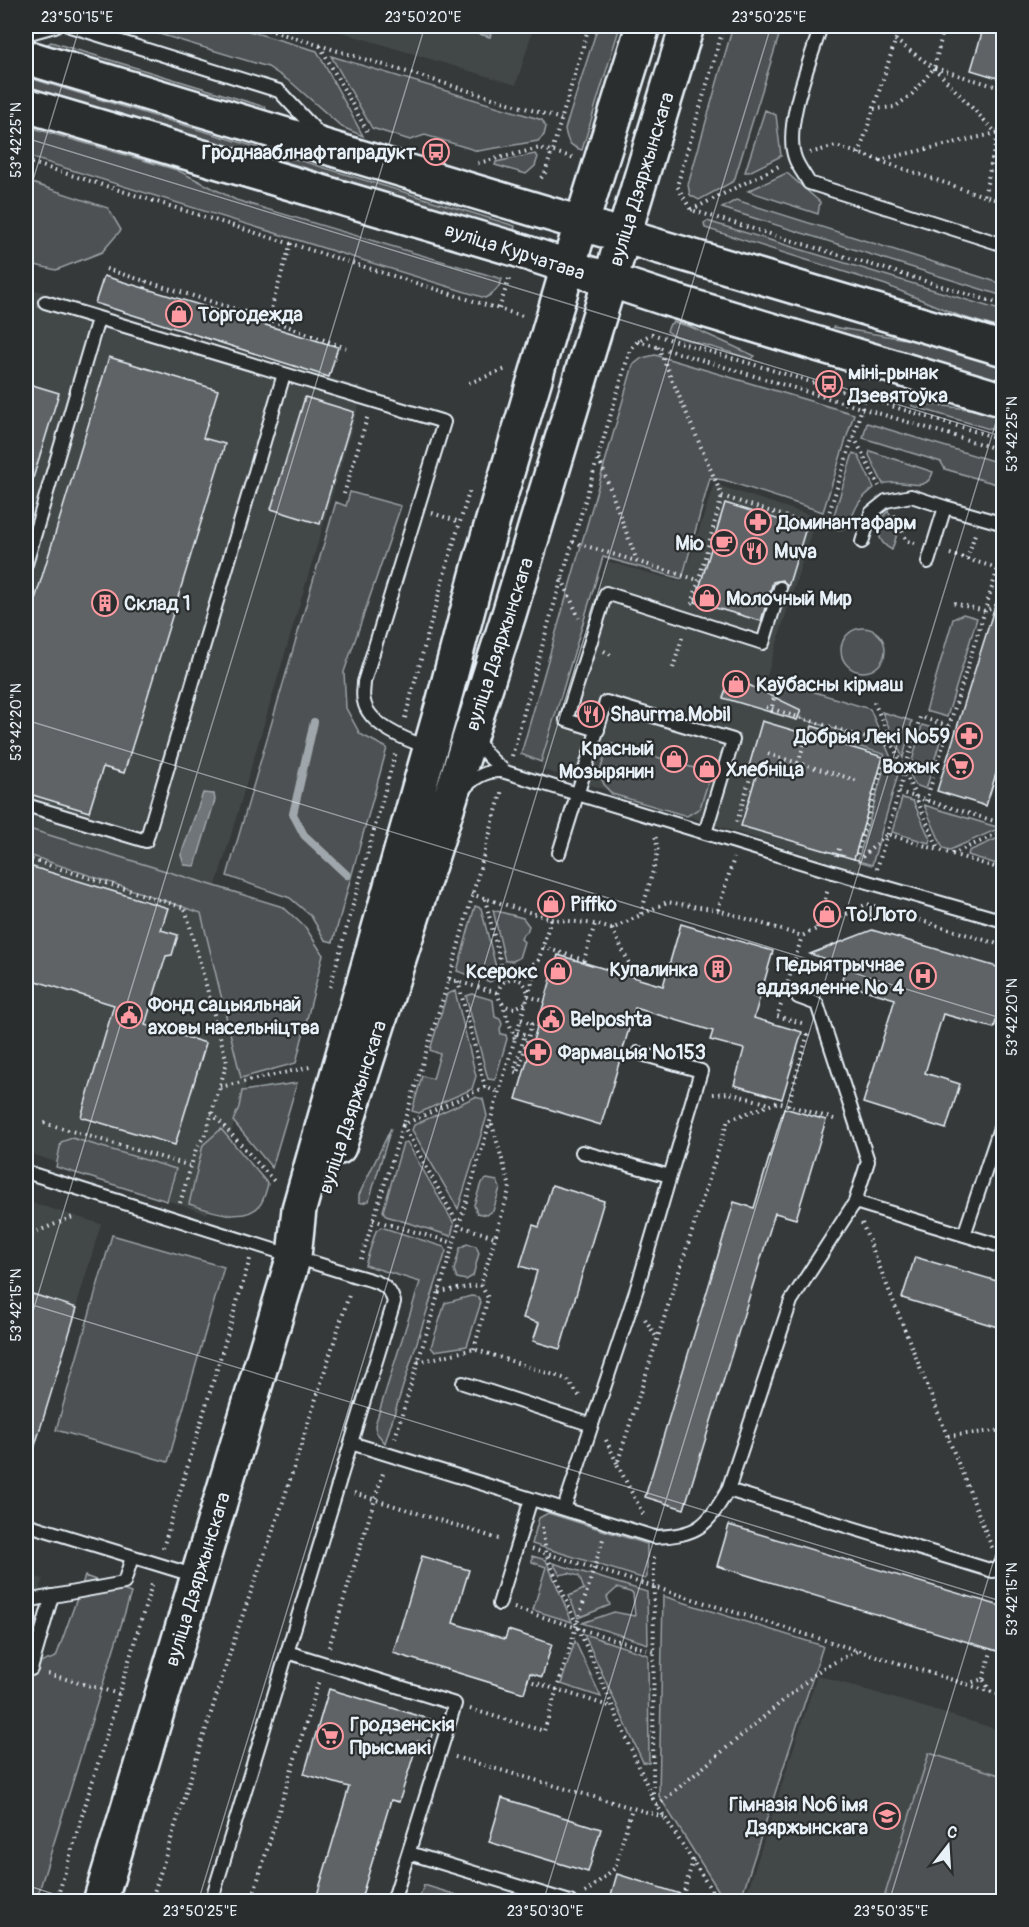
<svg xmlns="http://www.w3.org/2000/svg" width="1029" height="1927" viewBox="0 0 1029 1927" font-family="Pangolin,sans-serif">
	<rect width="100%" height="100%" fill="#35393a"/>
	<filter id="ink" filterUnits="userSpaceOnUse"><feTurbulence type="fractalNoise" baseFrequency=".0167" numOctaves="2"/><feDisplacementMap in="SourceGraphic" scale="12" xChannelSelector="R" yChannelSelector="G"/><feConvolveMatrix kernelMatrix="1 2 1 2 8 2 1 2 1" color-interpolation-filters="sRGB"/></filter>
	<g filter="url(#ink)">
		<path fill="#424647" d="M321,26H534L516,85Z
			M26,287L364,388L212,899L26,839Z
			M714,484L816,517L765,682L886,745L858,871L540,769L606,561L682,582Z
			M26,847L204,902L251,1068L207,1214L26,1152Z
			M26,1201L101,1224L26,1476Z
			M26,1574L43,1579L26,1632Z
			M817,1675L1003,1731V1901L744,1902Z"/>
		<path fill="#4d5152" stroke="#9aa1a5" stroke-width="1.5" d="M133,26H232L317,51L363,136L342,127L292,83L268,67Z
			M598,26H620L582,150C569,146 567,141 565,129Z
			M733,26H782L734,181L699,200L690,195L688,185Z
			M51,42L265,107L267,111L263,115L48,50L46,45Z
			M331,56L542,120L546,127L544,135L538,141L478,151L425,135L410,140L372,128Z
			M26,77L515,226L514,231L279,160L188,141L26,91Z
			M765,110L776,115L781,156L749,172H745Z
			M26,126L177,170L236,200L502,279C499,289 494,293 485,298L26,156Z
			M535,154L538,157L535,166L526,174L495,165L496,162Z
			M787,173L820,202L818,214L748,191Z
			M26,181L108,208L121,230L102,252L56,270L26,263Z
			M736,200L1003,284V296L722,208Z
			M707,221L1003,311V329L960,316L886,285L705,228L704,223Z
			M674,322L691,327L755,356L752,359L674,336L667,331L670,324Z
			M833,327L917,341L1003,367V383L831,331Z
			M655,355L854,414L823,512L724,480L710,478L682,579L603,557L541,762L521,754L633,365L642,358Z
			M912,402L976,410L1003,419V433L912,406Z
			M867,423L1003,464V486L945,469L941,462L863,438Z
			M870,451L933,472C926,496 903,477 883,484L869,455Z
			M853,453L858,455L874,488C867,494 861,498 857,506C849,520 851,534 830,528Z
			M350,492L401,506L344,672L346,708L360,734L387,748L333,942L325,940L311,916L290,898L227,876L336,502L346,506Z
			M888,511L898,531L892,550C875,541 875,523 888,511Z
			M963,614L977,618L947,717L926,711L953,619Z
			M841 650a22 22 0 1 1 44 0a22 22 0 1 1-44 0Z
			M782,682L870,709L898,774L872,865L858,861L886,761L884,754L843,742L845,732L773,710Z
			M882,712L912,721L903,758Z
			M922,725L943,731L926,789L915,785L909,772Z
			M609,743L711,773L700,808L687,816L612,794L605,786L599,774Z
			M902,798L913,801L930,839L929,843L892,832Z
			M924,805L1000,828L950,850L943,848Z
			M26,828L283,907L306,928L323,955L296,1063L241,1078L201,913L26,854Z
			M1003,836V866L968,855L969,851Z
			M475,906L481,908L497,971L496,978L490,982L457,971Z
			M493,910L523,918L529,926L527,932L523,934L521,939L524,942L519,958L513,961H505Z
			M455,991L476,1076L472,1089L419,1113L412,1111L422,1076L433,1079L440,1054L430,1050L447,994Z
			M472,994L493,1000L495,1017L500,1019L502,1024L500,1029L501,1034L506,1035L507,1039L495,1080L488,1079L466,996Z
			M297,1083L272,1168L233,1121L239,1107L242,1091Z
			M475,1097L483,1099L487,1116L458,1209L412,1130L414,1125Z
			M391,1128L369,1201L362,1203L359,1202V1195Z
			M221,1129L268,1184C266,1191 264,1201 259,1206C243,1224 208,1210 189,1204L203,1145Z
			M72,1138L176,1169L167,1201L56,1167L61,1142Z
			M407,1142L454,1224L451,1236L386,1216L383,1211L403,1143Z
			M487,1179L497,1181L500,1188L493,1211L486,1215L477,1213L474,1205L481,1183Z
			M381,1227L444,1247L446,1251L385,1443L376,1432L375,1425L420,1282L365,1265L376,1231Z
			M112,1235L224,1267L168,1462L56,1430Z
			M467,1244L476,1246L479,1253L473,1276L466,1280L457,1278L454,1270L460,1248Z
			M471,1296L478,1297L481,1302L467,1346L434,1351L431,1347L445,1303Z
			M548,1513L647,1544V1577L645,1579L532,1544L539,1518Z
			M532,1556L546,1560L572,1622L533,1610L546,1567L532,1562Z
			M553,1563L647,1592L648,1644L582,1623L614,1612L635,1616L633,1593L617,1588L607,1597L610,1605L578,1618L569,1596L584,1589L579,1576L569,1573L560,1575Z
			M85,1576L131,1593L36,1901L26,1902V1668L56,1657Z
			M663,1596L823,1646L740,1901H725L659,1796Z
			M584,1634L648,1655L649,1763L643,1762Z
			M575,1641L601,1697L561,1684Z
			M929,1753L1003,1776V1901H883Z
			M424,1885L476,1901H418Z"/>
		<path fill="#707579" stroke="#a0a7ac" stroke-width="1.5" d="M450,26H493L490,37Z
			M203,793L214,794L215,800L195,866L184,865L181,855Z"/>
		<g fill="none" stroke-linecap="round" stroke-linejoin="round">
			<path stroke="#a0a7ac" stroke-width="8" d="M314,722L293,814L304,835L347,875"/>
		</g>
		<path fill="#5f6365" stroke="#e8f1f8" stroke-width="1.5" d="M984,26H1004V80L971,70Z
			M104,276L338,347L329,377L95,303Z
			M109,357L218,390L203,438L225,444L124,773L103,767L89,812L26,793V629Z
			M26,383L59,393L30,488L26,487Z
			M305,397L354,412L320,524L271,509Z
			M725,503L806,528L788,587L782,580L773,582L761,621L695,602Z
			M999,593H1004V748L986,806L937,791Z
			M730,676L801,710L797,720L723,698Z
			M762,721L809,735L812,726L835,733L833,742L883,757L854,859L741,826L756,776L747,773Z
			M26,865L168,908L161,930L178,935L172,955L166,956L145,1025L206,1043L175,1145L81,1117L114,1005L26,978Z
			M681,924L773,951L754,1018L802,1032L782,1099L734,1085L744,1049L710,1040L713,1031L635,1008L601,1125L516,1099L558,955L663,986Z
			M872,930L1004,969V995L994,1028L943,1014L925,1073L960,1084L946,1129L863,1103L895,999L841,983L846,965L810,954Z
			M784,1108L826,1120L796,1219L775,1213L684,1509L645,1497L734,1202L754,1208Z
			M552,1185L604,1201L560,1349L533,1341L539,1323L523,1318L537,1271L520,1266L533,1225L539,1227Z
			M915,1257L1004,1283V1329L902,1298Z
			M26,1292L77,1308L30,1462L26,1461Z
			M729,1525L1004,1607V1653L717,1566Z
			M422,1556L469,1570L453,1623L505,1639L508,1630L552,1644L542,1677L530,1673L524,1693L393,1653Z
			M329,1689L436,1721L429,1745L418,1741L399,1802L391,1800L360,1902H315L349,1787L304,1774Z
			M502,1798L601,1829L588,1872L489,1842Z
			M617,1874L690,1897V1902H609Z"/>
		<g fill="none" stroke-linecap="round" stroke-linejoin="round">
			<defs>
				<path id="service" d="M70,26L279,91L323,138
					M821,26C811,59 783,126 795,158C798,167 805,175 809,183L1004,245
					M26,34L55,26
					M45,302L444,422L364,682C364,688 362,695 364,701C368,725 408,741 428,747
					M862,542L871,513L886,501L911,496L945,507
					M928,562L945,507L1004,524
					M26,564L98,319
					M598,730L566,720L606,593L763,643L780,588
					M476,735C482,752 492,761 506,772
					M463,790C473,778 486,770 502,771L833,872L1004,921
					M26,805L146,841L284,374
					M559,853L606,702L733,740L705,833
					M798,997L817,1004L868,1161L855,1202
					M582,1152L670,1176
					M26,1172L356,1276C373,1281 389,1282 394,1302L211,1902
					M964,1235L1004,1116
					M463,1383L592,1425
					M351,1443L654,1537C699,1535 706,1527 728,1490L791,1301L855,1202L1004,1247
					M728,1490L993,1571L1004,1563
					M564,1509L637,1288L701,1071L638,1053
					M26,1524L196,1576
					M26,1601L124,1583L132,1557
					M499,1604L531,1499
					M287,1652L455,1704L393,1902
					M31,1669L52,1596
					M409,1853L570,1902"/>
				<path id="secondary" d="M26,57C351,156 678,252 1004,349
					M26,105L518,250L664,298L1004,400
					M339,1147L509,614L687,26
					M100,1902L294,1256L299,1209L442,707L480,564L568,267L643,26"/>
			</defs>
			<use href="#service" stroke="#e8f1f8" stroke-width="16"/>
			<use href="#secondary" stroke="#e8f1f8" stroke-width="38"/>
			<path stroke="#e8f1f8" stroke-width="4" stroke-dasharray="1.5 4.5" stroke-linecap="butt" d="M256,26L561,119
				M724,26L677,186L691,210L1004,305
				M895,40L934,68L1004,141
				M320,46L367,131
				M935,68L1004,89
				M874,109L895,107L912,94L934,68L943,31L942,26
				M1004,112C995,139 991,168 984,196L1004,202
				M810,153L836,146L879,160L997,133
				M859,154L900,26
				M26,161L499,309
				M880,161L984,196
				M478,163L540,148L575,158
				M541,178L545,173L552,151L589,26
				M691,210L781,165
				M106,269L268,319L346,348
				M509,279L499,309L526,317
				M145,288L146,281
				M268,319L291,243
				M264,325L267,318
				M638,341L1004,451
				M658,347L722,496L824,529L865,398
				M469,383L506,369
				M854,437L879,486
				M599,459L637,561
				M344,494L368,415
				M432,513L460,522
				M894,515L907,541L915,543
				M573,542L698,580
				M950,554L1004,570
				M967,559L975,534
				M562,579L579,618
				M954,603L985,611L1004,603
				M692,604L722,496
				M604,651L614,657
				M673,668L683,635
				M874,702L939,850
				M766,707L892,746
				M771,712L779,673
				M405,718L444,575L470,489
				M768,754L859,781
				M512,756L548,625L630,350L638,341L652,334L1004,440
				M798,763L805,741
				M899,792L1004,824
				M926,801L998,568
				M737,822L751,775
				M952,854L1004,831
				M837,856L840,845
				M26,858L185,908L227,1062L206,1133L196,1149L180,1203
				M855,860L883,765
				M858,861L887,834L1004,870
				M877,869L920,717L949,726
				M471,894L551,919L595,924L612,929L667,902L718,910L802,936L867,904L1004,946
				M485,899L505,981
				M718,910L734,858
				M641,914L658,853L655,834
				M817,928L828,889
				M612,929L630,965L627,973
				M543,947L584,960L595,924
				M513,977L539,960
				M449,979L498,993
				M458,981L485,1087L499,1092
				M788,982L802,936
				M330,987L396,751
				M528,996L544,1001
				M502,1003L515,1039
				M525,1003L515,1008C486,1007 499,967 523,982L528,992
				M781,1005L777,1016L805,1024
				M521,1020L532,1024
				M517,1033L525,1034L514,1072L518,1073L532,1024L537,1025
				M220,1087L310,1067
				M485,1087L403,1125L459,1226L495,1237
				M713,1094L729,1093L770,1104
				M788,1105L808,1033
				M212,1113L274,1181
				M44,1123L191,1166
				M373,1220L454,1243
				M862,1223L993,1550
				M26,1236L75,1216
				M361,1259L449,979L502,790
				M439,1292L481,1285
				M645,1319L657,1338
				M474,1349L488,1298L481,1285L510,1187L491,1121
				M418,1362L474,1349L566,1379L581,1398
				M948,1436L1004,1430
				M395,1438L551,919
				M606,1440L617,1463
				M354,1493L502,1540
				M643,1514L617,1464L728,1120L778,1102L837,1120
				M542,1527L546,1554L653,1799L719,1902
				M163,1548L250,1259
				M532,1549L1004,1696
				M514,1608L654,1652
				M329,1647L384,1470
				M48,1674L119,1694
				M983,1679L992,1649
				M527,1680L612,1707
				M967,1684L983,1679L991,1692
				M470,1709L544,1731L603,1539
				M455,1757L664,1817
				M653,1799L654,1554
				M657,1806L821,1669L857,1651
				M585,1893L615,1868L632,1808
				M56,1902L153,1581
				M151,1902L237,1631L281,1508L350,1292
				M251,1902L319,1680
				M681,1902L693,1860"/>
			<use href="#service" stroke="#2a2d2e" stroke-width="12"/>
			<use href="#secondary" stroke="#2a2d2e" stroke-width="33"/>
		</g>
	</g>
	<path fill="none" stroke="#e8f1f8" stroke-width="1.5" stroke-opacity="0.45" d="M26,138L1004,437M26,203L80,26M26,720L1004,1019M26,1303L1004,1602M26,1334L425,26M26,1885L78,1902M198,1902L771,26M543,1902L1004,396M889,1902L1004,1527"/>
	<defs>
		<symbol id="bus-ring" viewBox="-11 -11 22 22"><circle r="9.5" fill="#2a2d2e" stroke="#ff9aa2" stroke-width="1.5"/><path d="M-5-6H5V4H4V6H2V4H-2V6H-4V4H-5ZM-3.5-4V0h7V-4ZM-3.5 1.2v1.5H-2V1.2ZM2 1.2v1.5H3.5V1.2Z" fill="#ff9aa2"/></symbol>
		<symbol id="shop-ring" viewBox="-11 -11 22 22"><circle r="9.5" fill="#2a2d2e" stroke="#ff9aa2" stroke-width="1.5"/><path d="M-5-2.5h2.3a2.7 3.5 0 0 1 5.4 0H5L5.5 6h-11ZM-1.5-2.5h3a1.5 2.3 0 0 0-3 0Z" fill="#ff9aa2"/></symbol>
		<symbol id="pharmacy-ring" viewBox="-11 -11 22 22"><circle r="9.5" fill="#2a2d2e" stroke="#ff9aa2" stroke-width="1.5"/><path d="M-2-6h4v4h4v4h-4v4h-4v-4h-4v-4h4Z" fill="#ff9aa2"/></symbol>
		<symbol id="cafe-ring" viewBox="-11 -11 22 22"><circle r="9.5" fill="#2a2d2e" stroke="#ff9aa2" stroke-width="1.5"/><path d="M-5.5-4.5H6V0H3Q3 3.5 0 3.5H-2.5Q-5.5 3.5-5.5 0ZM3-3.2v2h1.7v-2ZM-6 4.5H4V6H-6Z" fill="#ff9aa2"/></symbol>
		<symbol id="restaurant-ring" viewBox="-11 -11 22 22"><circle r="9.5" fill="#2a2d2e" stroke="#ff9aa2" stroke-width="1.5"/><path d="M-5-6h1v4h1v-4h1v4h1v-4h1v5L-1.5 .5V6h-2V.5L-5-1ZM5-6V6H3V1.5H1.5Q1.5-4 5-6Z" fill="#ff9aa2"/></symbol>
		<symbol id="building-ring" viewBox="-11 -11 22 22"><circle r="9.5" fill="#2a2d2e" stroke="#ff9aa2" stroke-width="1.5"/><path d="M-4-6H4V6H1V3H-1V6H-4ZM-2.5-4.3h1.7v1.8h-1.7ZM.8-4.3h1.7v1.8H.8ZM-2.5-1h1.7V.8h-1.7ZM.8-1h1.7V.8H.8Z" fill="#ff9aa2"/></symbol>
		<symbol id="supermarket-ring" viewBox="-11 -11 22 22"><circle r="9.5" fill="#2a2d2e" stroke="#ff9aa2" stroke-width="1.5"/><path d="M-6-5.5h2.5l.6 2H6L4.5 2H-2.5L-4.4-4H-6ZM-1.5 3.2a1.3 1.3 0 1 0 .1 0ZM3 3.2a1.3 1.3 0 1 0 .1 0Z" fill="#ff9aa2"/></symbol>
		<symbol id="hospital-ring" viewBox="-11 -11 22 22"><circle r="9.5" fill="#2a2d2e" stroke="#ff9aa2" stroke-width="1.5"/><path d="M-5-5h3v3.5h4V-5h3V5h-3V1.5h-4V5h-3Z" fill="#ff9aa2"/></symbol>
		<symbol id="civic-ring" viewBox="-11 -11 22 22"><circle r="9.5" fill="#2a2d2e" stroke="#ff9aa2" stroke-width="1.5"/><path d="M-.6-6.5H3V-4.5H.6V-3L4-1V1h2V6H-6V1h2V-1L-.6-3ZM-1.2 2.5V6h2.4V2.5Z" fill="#ff9aa2"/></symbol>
		<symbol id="school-ring" viewBox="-11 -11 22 22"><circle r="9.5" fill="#2a2d2e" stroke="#ff9aa2" stroke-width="1.5"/><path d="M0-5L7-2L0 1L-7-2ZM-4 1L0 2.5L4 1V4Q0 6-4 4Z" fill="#ff9aa2"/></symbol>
	</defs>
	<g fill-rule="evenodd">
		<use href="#bus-ring" x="421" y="137" width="30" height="30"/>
		<use href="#shop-ring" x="164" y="299" width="30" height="30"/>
		<use href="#bus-ring" x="814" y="369" width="30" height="30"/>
		<use href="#pharmacy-ring" x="743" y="507" width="30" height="30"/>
		<use href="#cafe-ring" x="709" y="528" width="30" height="30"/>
		<use href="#restaurant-ring" x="739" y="536" width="30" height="30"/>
		<use href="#shop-ring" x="692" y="583" width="30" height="30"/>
		<use href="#building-ring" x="90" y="588" width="30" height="30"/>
		<use href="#shop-ring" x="721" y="669" width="30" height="30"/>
		<use href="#restaurant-ring" x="576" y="699" width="30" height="30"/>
		<use href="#pharmacy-ring" x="954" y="721" width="30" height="30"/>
		<use href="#shop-ring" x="659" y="744" width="30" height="30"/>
		<use href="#supermarket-ring" x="945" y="751" width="30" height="30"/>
		<use href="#shop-ring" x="692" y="754" width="30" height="30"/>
		<use href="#shop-ring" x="536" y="889" width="30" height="30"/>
		<use href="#shop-ring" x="812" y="899" width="30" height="30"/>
		<use href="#building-ring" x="703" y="954" width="30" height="30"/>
		<use href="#shop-ring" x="543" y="956" width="30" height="30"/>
		<use href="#hospital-ring" x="908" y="961" width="30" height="30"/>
		<use href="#civic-ring" x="114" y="1000" width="30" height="30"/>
		<use href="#civic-ring" x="536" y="1004" width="30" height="30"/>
		<use href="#pharmacy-ring" x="523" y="1037" width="30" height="30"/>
		<use href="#supermarket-ring" x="315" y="1721" width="30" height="30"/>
		<use href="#school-ring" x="872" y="1801" width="30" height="30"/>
	</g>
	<g text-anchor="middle" stroke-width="4.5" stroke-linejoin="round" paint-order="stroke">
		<g font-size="20" font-weight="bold" fill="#e8f1f8" stroke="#2a2d2e" text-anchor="start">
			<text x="416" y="159" text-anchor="end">Гроднааблнафтапрадукт</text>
			<text x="198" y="321">Торгодежда</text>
			<text x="848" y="379">міні-рынак<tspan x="848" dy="23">Дзевятоўка</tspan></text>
			<text x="777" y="529">Доминантафарм</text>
			<text x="704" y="550" text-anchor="end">Mio</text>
			<text x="774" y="558">Muva</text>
			<text x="726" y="605">Молочный Мир</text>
			<text x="124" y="610">Склад 1</text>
			<text x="756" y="691">Каўбасны кірмаш</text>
			<text x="610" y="721">Shaurma.Mobil</text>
			<text x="950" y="743" text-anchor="end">Добрыя Лекі №59</text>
			<text x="654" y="755" text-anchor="end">Красный<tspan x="654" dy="23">Мозырянин</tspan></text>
			<text x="940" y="773" text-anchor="end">Вожык</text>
			<text x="726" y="776">Хлебніца</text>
			<text x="570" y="911">Piffko</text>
			<text x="846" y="921">То!Лото</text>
			<text x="904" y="971" text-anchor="end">Педыятрычнае<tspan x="904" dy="23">аддзяленне № 4</tspan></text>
			<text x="698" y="976" text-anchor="end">Купалинка</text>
			<text x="538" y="978" text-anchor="end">Ксерокс</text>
			<text x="148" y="1011">Фонд сацыяльнай<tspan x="148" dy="23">аховы насельніцтва</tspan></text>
			<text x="570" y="1026">Belposhta</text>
			<text x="558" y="1059">Фармацыя №153</text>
			<text x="350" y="1731">Гродзенскія<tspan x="350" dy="23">Прысмакі</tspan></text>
			<text x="868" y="1811" text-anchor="end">Гімназія №6 імя<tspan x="868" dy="23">Дзяржынскага</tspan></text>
		</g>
		<g font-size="20" fill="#e8f1f8" stroke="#2a2d2e">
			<text transform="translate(641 179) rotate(-73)" y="7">вуліца Дзяржынскага</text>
			<text transform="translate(515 251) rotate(18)" y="7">вуліца Курчатава</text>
			<text transform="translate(499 644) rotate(-72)" y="7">вуліца Дзяржынскага</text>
			<text transform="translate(352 1107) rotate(-72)" y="7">вуліца Дзяржынскага</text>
			<text transform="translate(197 1579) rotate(-73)" y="7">вуліца Дзяржынскага</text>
		</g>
	</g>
	<rect width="1029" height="1927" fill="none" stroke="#2a2d2e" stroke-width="66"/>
	<g transform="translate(948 1846) rotate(17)" stroke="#2a2d2e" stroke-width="4.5" paint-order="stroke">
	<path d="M0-4.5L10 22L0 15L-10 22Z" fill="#e8f1f8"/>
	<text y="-9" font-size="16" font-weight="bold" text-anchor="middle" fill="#e8f1f8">С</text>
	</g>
	<rect x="33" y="33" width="963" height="1861" fill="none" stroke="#e8f1f8" stroke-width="2"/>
	<g font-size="15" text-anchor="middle" fill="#e8f1f8">
		<text x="77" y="22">23°50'15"E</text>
		<text x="423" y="22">23°50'20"E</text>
		<text x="769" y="22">23°50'25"E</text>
		<text transform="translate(16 140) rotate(-90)" y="5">53°42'25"N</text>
		<text transform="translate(1012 434) rotate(-90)" y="5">53°42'25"N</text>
		<text transform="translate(16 722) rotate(-90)" y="5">53°42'20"N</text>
		<text transform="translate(1012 1017) rotate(-90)" y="5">53°42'20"N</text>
		<text transform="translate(16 1305) rotate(-90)" y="5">53°42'15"N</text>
		<text transform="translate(1012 1599) rotate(-90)" y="5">53°42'15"N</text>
		<text x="200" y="1916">23°50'25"E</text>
		<text x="545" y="1916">23°50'30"E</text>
		<text x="891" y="1916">23°50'35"E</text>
	</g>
</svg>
